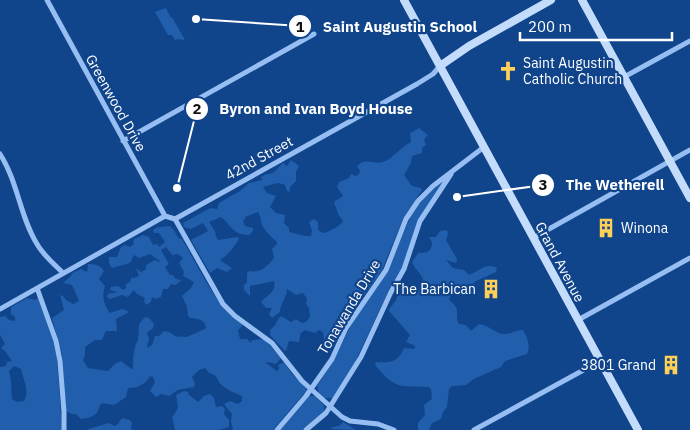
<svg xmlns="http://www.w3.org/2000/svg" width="690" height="430" viewBox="0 0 690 430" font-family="'IBM Plex Sans',sans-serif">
	<rect width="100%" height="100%" fill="#10448b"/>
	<path fill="#215eab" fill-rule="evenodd" d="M166,8L171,18L172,17L185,40L178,39L175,40L172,35H168L155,12Z
		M419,128L428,135L424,140L426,145L422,148V153L412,156L411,163L404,175L412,186L421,188L422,190L403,219L382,270L353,311L341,334L333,340L335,345L333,348L328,349L324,340L323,332L319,330L315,333L305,330C298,334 301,337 299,342L289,341L286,351L284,350L270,335V330C278,324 276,320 281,316L291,322L296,319L302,323L306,322L310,317L309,308L306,304L307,299L303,293L296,295L287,289C287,298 280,303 280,312L272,318L269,314L272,308H266L261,302C267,295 277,292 274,281L250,286V296L244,290V285L247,282V273L250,271C260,273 267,267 274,258L272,249L277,244V242C271,237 267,233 263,227C260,222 262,219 258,212L245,217V219L243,221L245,226L253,228V231L249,235C233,235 232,226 221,217L209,222L216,233L215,234L218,240L238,237L239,239C235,246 228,255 220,260L232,268L227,272L217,268L210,273L191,240L208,231L203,223L191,229L184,227L183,223L210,208L217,209L219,203L222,201L240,191L249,183L262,180L261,177L266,174C275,175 277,168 283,163L287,166L291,160L299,166L296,172V181L290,187V192L287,191L285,185L278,183L263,187L267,193L276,196L270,207L276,213L285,215L284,223L289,228V232L305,236H311L312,231L309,222L314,219L318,222V230L323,233C329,232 340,226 343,221L338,214L336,207L334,204L335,201L343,196L337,187L339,182L349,178L351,174L356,176L359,174L360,171L357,166L362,162C370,160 376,164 383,162C394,158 400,147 411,142L410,133Z
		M446,179L420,217L414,231L402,268L390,288L353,366L333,398H325L319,393L317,386L334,360L351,325L385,275L414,209L428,194Z
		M170,226L174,230L178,238L182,239C200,269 214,304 243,325L238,330L240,339H247L251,343L252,340L264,339L281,358L276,364L268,362L266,363L277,371L279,369L278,365L284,362L292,374L306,388V391L273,430H233L231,421L232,414L224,404L230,401L238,404L242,401V396C231,391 220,388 216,376L208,372L205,368L199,370L192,377L195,384L194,387L178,390L169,396L161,394L156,397L150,391L155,382L153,377L150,376C147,383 137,389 128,388L126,397L114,405L103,403L100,405C98,416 90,418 81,419L76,414H72L66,411L62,355L52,318L64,310L60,295L63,296L66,300L73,304L79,301L72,285L63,283L71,276L72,273L81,269L87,272L88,264C95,264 101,265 104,271L99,279L105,286C102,296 103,304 110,313L122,309L128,311L129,312L116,319L117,331H106L102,340H95L85,347V355L83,360L88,368L108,371L116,363L121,361L130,368L133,369C133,360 133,348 138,340L139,324L145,317L149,318L154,324L153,328L147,333L149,339L147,346L148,348L152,345L155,336H159L164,331L169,332L177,337C180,336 183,337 186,337C189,336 203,330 206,328C205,319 198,319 190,318L188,316L187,307L182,296L191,288L194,282L183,276L184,272L179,263L183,258L178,254L172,255L166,247L161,250L169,264L165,267L170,275H173L175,278L182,281L179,282L176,285L171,284L168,289H163L161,297L155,299L152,297L151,302L146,305L144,301L145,298L137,294L134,290L128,297L122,295L110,299L107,297L108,294L117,292L110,290L111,287L118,286L123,290L126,288V284L130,282L132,277L134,278L139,276L136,268L141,272L146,269V265L155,260L159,262L160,261L150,254L139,258L134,255L130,263L112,268L109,263V257H117L121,247L125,245L130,247L134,244L133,243L134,239L143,235L149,237L153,245L157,244L159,247L165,242L159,233H154L153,230C157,226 164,227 170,226Z
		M447,230L448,234L446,240L457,259L456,263L446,260L453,268L464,270L469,275C479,272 485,262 497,268L496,272L476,281L468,288L454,293L449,298L450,301C462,310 454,313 459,324L466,325L471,331L479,324C488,325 494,332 502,334C510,335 516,329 523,330C527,337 531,346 527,354L505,361L501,367L474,379L466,385L452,386L449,389L447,407L443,412L441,419L432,423L429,430H418V423L425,415L424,405L432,399L431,389L428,387C398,386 395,389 375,365L376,362C391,363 398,362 404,348L414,349L415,346L406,342L410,335L389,311C390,306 394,304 396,300C398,296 396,294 398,290L405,289L416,292L422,289C427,275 416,273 412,262L418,253C426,253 432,252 432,243L429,237H436L440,231Z
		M27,298L35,300L38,298L52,333L57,356L62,430H0V367L6,366L7,362L12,361L5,351L1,348L5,344L0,335V317L5,316L9,320L15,321V317L11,314V307ZM14,366L21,369C23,380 30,390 24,401L17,402L12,399C11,389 12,381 9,371Z
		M184,391L188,392L189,395L198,402L204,396L210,394L214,398L216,407L222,406L225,409L224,414L229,420V427L219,430H175L172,417L176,412L178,407L176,395Z
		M309,396H315L324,405V412L322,414L302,430H279Z
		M122,418L130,420L132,423L131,429L133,430H86L108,423L115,426L118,424Z
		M343,422L356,430L331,429L333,427L339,426Z"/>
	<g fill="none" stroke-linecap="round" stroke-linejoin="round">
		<path stroke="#96bef2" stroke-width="5" d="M47,0L165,216
			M624,77L690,41
			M123,141L314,34
			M0,154C18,182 20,217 37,244C43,255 54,264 63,273
			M175,219L223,304L235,316L272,343L302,381L342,417L350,421L378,424L394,430
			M533,238L690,150
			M37,288L56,341L60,361L64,412V430
			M0,309L165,216L175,219L417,84L433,74L440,66
			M578,320L690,258
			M277,430L306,396L332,359L346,328L386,270L406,219L418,201L433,186L484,147
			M306,430L326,413L361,357L391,292L404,269L420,221L451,174
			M474,430L600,361"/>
		<path stroke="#c4dcfc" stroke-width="8" d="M404,0L638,430
			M582,0L690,198
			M440,66L469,46L551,0"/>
	</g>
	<defs>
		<symbol id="church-bare" viewBox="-9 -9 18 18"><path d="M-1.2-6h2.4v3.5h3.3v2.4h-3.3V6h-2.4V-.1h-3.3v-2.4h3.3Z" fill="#ffd057" stroke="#10448b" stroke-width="2.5" paint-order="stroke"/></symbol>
		<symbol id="building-bare" viewBox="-9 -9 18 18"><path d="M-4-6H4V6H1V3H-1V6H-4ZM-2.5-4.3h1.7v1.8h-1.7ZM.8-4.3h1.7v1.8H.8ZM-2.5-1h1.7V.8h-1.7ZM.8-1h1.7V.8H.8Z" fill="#ffd057" stroke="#10448b" stroke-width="2.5" paint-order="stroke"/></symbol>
	</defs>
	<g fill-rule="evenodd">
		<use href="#church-bare" x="494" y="57" width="28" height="28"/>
		<use href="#building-bare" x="592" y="214" width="28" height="28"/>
		<use href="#building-bare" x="477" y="275" width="28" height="28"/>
		<use href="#building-bare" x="657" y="351" width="28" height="28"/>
	</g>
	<g text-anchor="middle" stroke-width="4.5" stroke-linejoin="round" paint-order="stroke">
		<g font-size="14" fill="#fff" stroke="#10448b" text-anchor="start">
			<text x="523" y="68">Saint Augustin<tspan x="523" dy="16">Catholic Church</tspan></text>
			<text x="621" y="233">Winona</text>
			<text x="476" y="294" text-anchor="end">The Barbican</text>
			<text x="656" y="370" text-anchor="end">3801 Grand</text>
		</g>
		<g font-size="14" fill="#fff" stroke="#10448b">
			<text transform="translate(116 103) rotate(61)" y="5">Greenwood Drive</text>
			<text transform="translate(259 158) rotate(-29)" y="5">42nd Street</text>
			<text transform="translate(560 262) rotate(62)" y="5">Grand Avenue</text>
			<text transform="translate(349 307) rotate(-59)" y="5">Tonawanda Drive</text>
		</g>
	</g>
	<path fill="none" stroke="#fff" stroke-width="2" d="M196 19L300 26M177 188L197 109M457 197L543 185"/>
	<g fill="#fff" stroke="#10448b" stroke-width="2">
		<circle cx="196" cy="19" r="5"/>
		<circle cx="177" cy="188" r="5"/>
		<circle cx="457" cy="197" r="5"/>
		<circle cx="300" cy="26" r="12"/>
		<circle cx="197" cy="109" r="12"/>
		<circle cx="543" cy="185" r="12"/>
	</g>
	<g font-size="15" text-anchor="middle" font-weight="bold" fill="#111">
		<text x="300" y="32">1</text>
		<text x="197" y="114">2</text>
		<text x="543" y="190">3</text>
	</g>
	<g font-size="15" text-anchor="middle" font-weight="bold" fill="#fff" stroke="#10448b" stroke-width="4.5" stroke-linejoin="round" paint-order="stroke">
		<text x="400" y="32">Saint Augustin School</text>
		<text x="316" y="114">Byron and Ivan Boyd House</text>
		<text x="615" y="190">The Wetherell</text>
	</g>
	<path d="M520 32v8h152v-8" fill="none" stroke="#ffffff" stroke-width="2.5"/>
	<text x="528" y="32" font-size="15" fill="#ffffff" stroke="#10448b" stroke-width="4" paint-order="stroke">200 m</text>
</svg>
